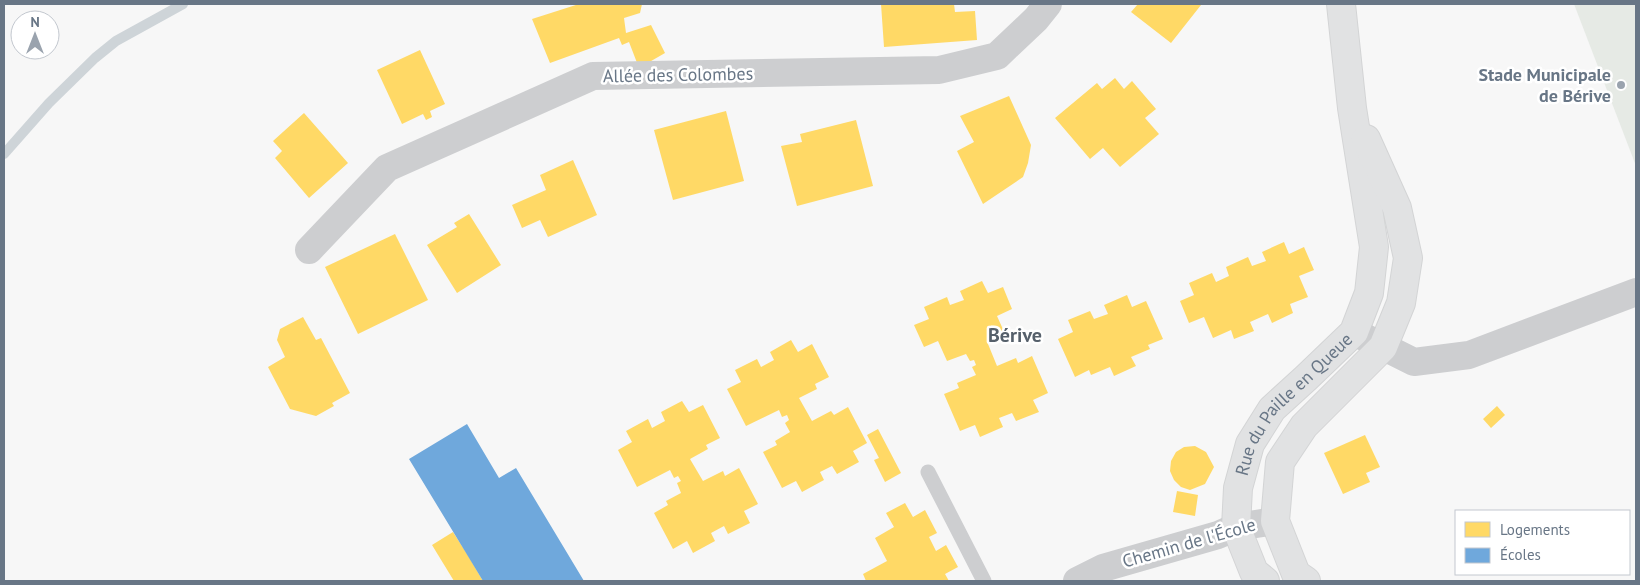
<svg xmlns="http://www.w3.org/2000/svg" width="1640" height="585" viewBox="0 0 1640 585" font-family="'PT Sans',sans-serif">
	<rect width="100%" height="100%" fill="#f7f7f7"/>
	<path fill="#e6eae5" d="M1574,4H1636V166Z"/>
	<path fill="#ffd966" d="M579,4H642L640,13L624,18L626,33L651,25L665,53L639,68L629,42L622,45L619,38L550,63L532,19Z
		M881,4H954L955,12L975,11L977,40L884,47Z
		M1138,4H1199L1201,5L1171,43L1131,12Z
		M420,50L445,104L430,111L432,117L426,120L423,114L402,124L377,70Z
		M1115,78L1124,89L1132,81L1156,109L1145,118L1159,134L1120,167L1103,148L1090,159L1055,118L1097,83L1102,89Z
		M1009,96L1031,145L1028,163L1023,177L983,204L957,151L974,142L960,116Z
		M726,111L744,181L673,200L654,130Z
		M304,113L348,163L309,198L275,158L282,151L273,141Z
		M856,120L873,186L797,206L781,146L802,142L800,134Z
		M573,160L597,215L548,237L540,220L522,228L512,205L546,190L540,175Z
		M469,214L501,265L457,293L427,245L457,227L454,223Z
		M395,234L428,300L358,334L325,267Z
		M1284,242L1289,254L1304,247L1314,270L1299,276L1308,297L1290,304L1293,313L1272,323L1268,314L1250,322L1254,331L1234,339L1231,330L1213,338L1204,317L1189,323L1180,301L1194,295L1189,283L1212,273L1216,282L1229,276L1226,267L1248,257L1252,266L1266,261L1262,252Z
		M982,281L988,293L1003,287L1012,309L997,316L1006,336L988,344L997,366L1016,358L1018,363L1032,356L1048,393L1033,400L1039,412L1016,421L1012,413L999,418L1003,427L980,437L975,425L960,431L944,394L959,388L957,383L976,375L972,367L976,365L974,360L970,361L966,354L947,361L938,341L924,347L914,325L929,319L924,307L947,297L950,305L964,300L960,291Z
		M1127,295L1132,307L1146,301L1163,339L1148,345L1150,349L1131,357L1136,366L1114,376L1110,367L1091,375L1089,370L1075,377L1058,339L1073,332L1068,320L1090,311L1094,319L1108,314L1104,305Z
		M303,317L316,340L321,338L350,393L332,403L334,406L316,416L290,409L268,367L285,357L277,340L280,329Z
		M791,340L798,352L812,344L829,377L815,384L817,389L799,398L812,421L831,411L834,415L848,407L867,443L853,451L859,462L837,474L832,466L820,472L824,480L802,492L796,481L782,488L763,452L777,445L775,441L790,432L785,423L789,420L787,415L782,417L779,410L746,426L727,389L741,382L735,370L757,359L761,367L774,360L770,352Z
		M682,401L689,412L703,405L720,438L706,445L708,449L690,459L703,481L723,471L725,476L739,468L758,504L744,511L750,523L728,534L724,526L711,533L715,541L693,553L687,541L673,549L654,513L668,505L666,501L681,493L677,483L681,481L678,476L674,478L670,470L637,487L618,450L632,442L626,431L648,419L652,428L665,421L661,412Z
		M1497,406L1505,415L1491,428L1483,419Z
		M878,429L901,473L885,482L874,460L879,458L867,435Z
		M1365,435L1380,467L1366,473L1370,482L1343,494L1324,453Z
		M1195,446L1206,452L1214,467L1205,484L1190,490L1181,487L1174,480L1170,471L1171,461L1176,452L1184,447Z
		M1177,491L1198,495L1195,516L1173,512Z
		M905,503L913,517L925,510L937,533L929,537L936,551L946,545L958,567L945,574L949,581H866L863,574L887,561L875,538L894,527L886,513Z
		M453,532L469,557L483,581H454L432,545Z"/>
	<path fill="#6fa8dc" d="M467,424L499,478L516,468L584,581H483L409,459Z"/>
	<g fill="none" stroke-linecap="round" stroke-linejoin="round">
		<path stroke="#ced4d8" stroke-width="10" d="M4,154L49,103L95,58L116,41L183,4"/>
		<defs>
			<g id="secondary">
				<path id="s1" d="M1265,581L1254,572L1236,527L1238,488L1250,444L1272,409L1306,378L1354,332L1369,293L1374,247L1352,108L1341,4"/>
				<path d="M1306,581L1296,574L1275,521L1280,462L1304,426L1383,347L1401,303L1408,258L1397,208L1366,139"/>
			</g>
		</defs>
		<use href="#secondary" stroke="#d3d4d5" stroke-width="30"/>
		<path stroke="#cdced0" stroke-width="15" d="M928,472L984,581"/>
		<path stroke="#cdced0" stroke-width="28" d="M309,250L387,168L593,76L939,70L997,56L1036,19L1048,4
			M1354,332L1414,362L1469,355L1636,292
			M1077,581L1103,568L1218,535L1236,527L1275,521"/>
		<use href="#secondary" stroke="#e1e2e3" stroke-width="28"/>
	</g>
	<circle fill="#9aa3ae" stroke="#fff" stroke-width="2" cx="1621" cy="85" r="5"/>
	<g text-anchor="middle" stroke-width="5" stroke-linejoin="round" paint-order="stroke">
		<g font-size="18" fill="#687686" stroke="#fff">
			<text transform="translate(678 75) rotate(-1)" y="6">Allée des Colombes</text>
			<text dy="6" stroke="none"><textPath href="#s1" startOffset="205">Rue du Paille en Queue</textPath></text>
			<text transform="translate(1189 543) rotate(-16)" y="6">Chemin de l'École</text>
		</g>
		<g font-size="18" font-weight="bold" fill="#687686" stroke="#fff" text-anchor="end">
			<text x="1611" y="81">Stade Municipale<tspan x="1611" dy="21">de Bérive</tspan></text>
		</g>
		<g font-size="20" font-weight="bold" fill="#56606b" stroke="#fff">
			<text x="1015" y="342">Bérive</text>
		</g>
	</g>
	<rect width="1640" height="585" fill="none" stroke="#687686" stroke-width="10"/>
	<rect x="1455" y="510" width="175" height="65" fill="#ffffff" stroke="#c3c8cf"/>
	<rect x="1465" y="522" width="25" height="15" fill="#ffd966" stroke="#c3c8cf"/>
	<text x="1500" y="535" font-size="15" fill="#687686">Logements</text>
	<rect x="1465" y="548" width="25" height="15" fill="#6fa8dc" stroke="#c3c8cf"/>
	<text x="1500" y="560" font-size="15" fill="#687686">Écoles</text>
	<g transform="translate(35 35)"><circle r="24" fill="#ffffff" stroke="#c3c8cf"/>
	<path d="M0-4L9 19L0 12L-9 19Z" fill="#9aa3ae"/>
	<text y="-8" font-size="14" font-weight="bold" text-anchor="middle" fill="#687686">N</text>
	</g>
</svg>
